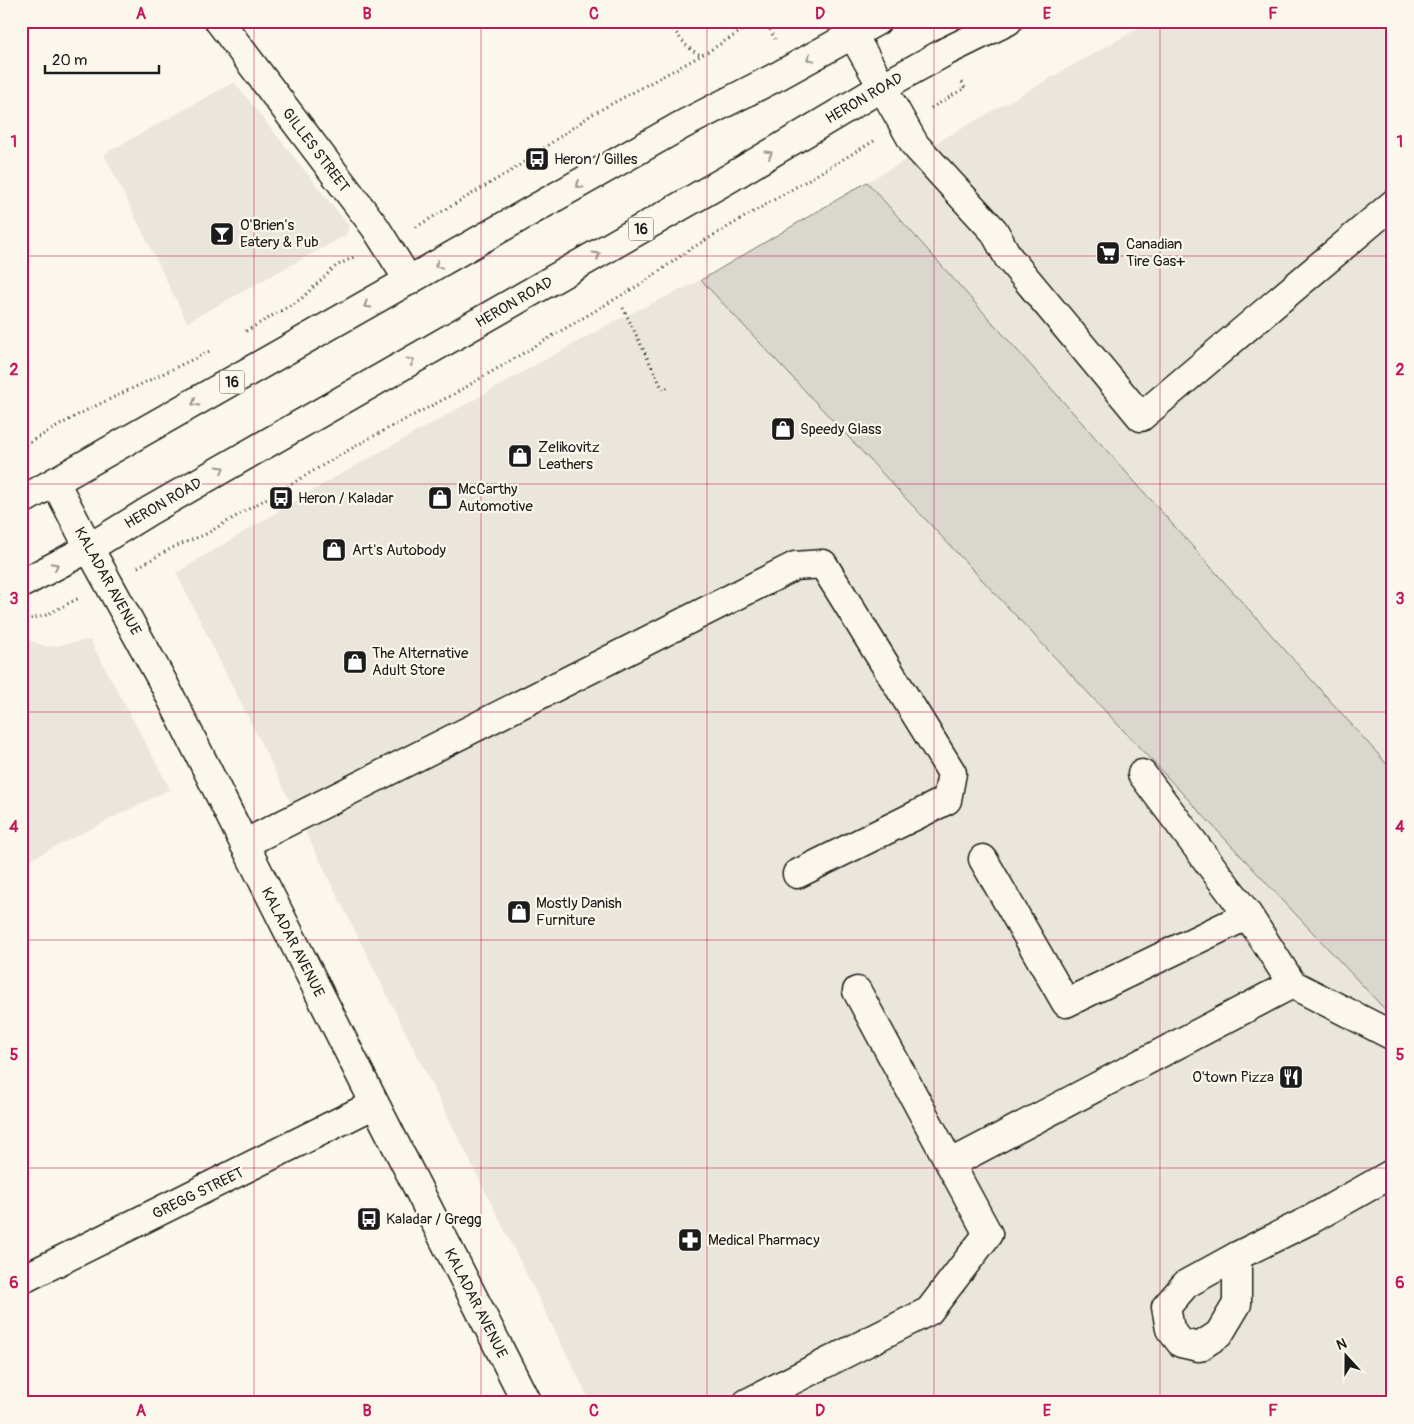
<svg xmlns="http://www.w3.org/2000/svg" width="1414" height="1424" viewBox="0 0 1414 1424" font-family="Pangolin,sans-serif">
	<rect width="100%" height="100%" fill="#fbf7ec"/>
	<filter id="ink" filterUnits="userSpaceOnUse"><feTurbulence type="fractalNoise" baseFrequency=".02" numOctaves="2"/><feDisplacementMap in="SourceGraphic" scale="10" xChannelSelector="R" yChannelSelector="G"/><feConvolveMatrix kernelMatrix="1 2 1 2 8 2 1 2 1" color-interpolation-filters="sRGB"/></filter>
	<g filter="url(#ink)">
		<path fill="#eae6dc" d="M1151,21H1393V771L867,182Z
			M234,82L349,226L346,235L187,322L104,154Z
			M701,280L1393,1018V1403H591L176,573L334,478L613,322Z
			M26,639L47,647L90,640L170,789L21,864V641Z"/>
		<path fill="#dad7ce" stroke="#7b7a75" d="M867,182L1393,771V1018L701,280Z"/>
		<g fill="none" stroke-linecap="round" stroke-linejoin="round">
			<defs>
				<path id="minor" d="M219,21L375,227L409,281
					M845,21L915,145L994,231L1008,257L1141,417L1393,204
					M55,482L89,548L164,684L375,1104L527,1403
					M1142,774L1248,915
					M244,844L795,566L823,564L952,773L947,800L797,874
					M983,859L1066,1003L1248,915L1292,984
					M950,1164L1292,984L1393,1036
					M1237,1256V1304L1219,1334L1199,1347L1181,1343L1170,1329L1166,1307L1186,1284L1237,1256L1310,1220L1393,1173
					M21,1280L375,1104
					M747,1403L929,1311L988,1234L857,991"/>
				<path id="major" d="M21,501L682,125L778,76L877,21
					M21,584L89,548L149,511L728,179L882,87L947,51L1008,21"/>
			</defs>
			<use href="#minor" stroke="#1c1c1c" stroke-width="31"/>
			<use href="#major" stroke="#1c1c1c" stroke-width="31"/>
			<path stroke="#1c1c1c" stroke-width="3" stroke-dasharray="1 4" stroke-linecap="butt" d="M668,21C677,34 686,50 702,55
				M765,21L775,39
				M931,108L965,88L962,82
				M416,227L514,169L591,115L702,55L758,21
				M623,308L663,390L670,386
				M246,331L301,299L336,266L354,257
				M21,447L83,412L210,351
				M138,567L172,548L206,534L366,440L454,394L644,282L692,248L874,141
				M21,621L44,616L79,598"/>
			<use href="#minor" stroke="#fbf7ec" stroke-width="28"/>
			<use href="#major" stroke="#fbf7ec" stroke-width="28"/>
		</g>
		<defs><path id="oneway-chevron" d="M-2-3.5L2.5 0L-2 3.5" fill="none" stroke-width="1.6" stroke-linecap="round" stroke-linejoin="round" transform="scale(1.25)"/></defs>
		<g stroke="#97948e">
			<use href="#oneway-chevron" transform="translate(810 58) rotate(151)"/>
			<use href="#oneway-chevron" transform="translate(769 154) rotate(-31)"/>
			<use href="#oneway-chevron" transform="translate(579 185) rotate(150)"/>
			<use href="#oneway-chevron" transform="translate(597 255) rotate(-30)"/>
			<use href="#oneway-chevron" transform="translate(438 265) rotate(151)"/>
			<use href="#oneway-chevron" transform="translate(367 305) rotate(150)"/>
			<use href="#oneway-chevron" transform="translate(411 361) rotate(-29)"/>
			<use href="#oneway-chevron" transform="translate(195 403) rotate(150)"/>
			<use href="#oneway-chevron" transform="translate(221 469) rotate(-30)"/>
			<use href="#oneway-chevron" transform="translate(55 566) rotate(-28)"/>
		</g>
	</g>
	<path fill="none" stroke="#c2185b" stroke-width="1" stroke-opacity="0.55" d="M254,21V1403M481,21V1403M707,21V1403M934,21V1403M1160,21V1403M21,256H1393M21,484H1393M21,712H1393M21,940H1393M21,1168H1393"/>
	<defs>
		<symbol id="bus-square" viewBox="-11 -11 22 22"><rect x="-9" y="-9" width="18" height="18" rx="4" fill="#1c1c1c" stroke="#fbf7ec"/><path d="M-5-6H5V4H4V6H2V4H-2V6H-4V4H-5ZM-3.5-4V0h7V-4ZM-3.5 1.2v1.5H-2V1.2ZM2 1.2v1.5H3.5V1.2Z" fill="#fff"/></symbol>
		<symbol id="bar-square" viewBox="-11 -11 22 22"><rect x="-9" y="-9" width="18" height="18" rx="4" fill="#1c1c1c" stroke="#fbf7ec"/><path d="M-6-5H6L.8 .8V4.5H3.5V6h-7V4.5H-.8V.8Z" fill="#fff"/></symbol>
		<symbol id="supermarket-square" viewBox="-11 -11 22 22"><rect x="-9" y="-9" width="18" height="18" rx="4" fill="#1c1c1c" stroke="#fbf7ec"/><path d="M-6-5.5h2.5l.6 2H6L4.5 2H-2.5L-4.4-4H-6ZM-1.5 3.2a1.3 1.3 0 1 0 .1 0ZM3 3.2a1.3 1.3 0 1 0 .1 0Z" fill="#fff"/></symbol>
		<symbol id="shop-square" viewBox="-11 -11 22 22"><rect x="-9" y="-9" width="18" height="18" rx="4" fill="#1c1c1c" stroke="#fbf7ec"/><path d="M-5-2.5h2.3a2.7 3.5 0 0 1 5.4 0H5L5.5 6h-11ZM-1.5-2.5h3a1.5 2.3 0 0 0-3 0Z" fill="#fff"/></symbol>
		<symbol id="restaurant-square" viewBox="-11 -11 22 22"><rect x="-9" y="-9" width="18" height="18" rx="4" fill="#1c1c1c" stroke="#fbf7ec"/><path d="M-5-6h1v4h1v-4h1v4h1v-4h1v5L-1.5 .5V6h-2V.5L-5-1ZM5-6V6H3V1.5H1.5Q1.5-4 5-6Z" fill="#fff"/></symbol>
		<symbol id="pharmacy-square" viewBox="-11 -11 22 22"><rect x="-9" y="-9" width="18" height="18" rx="4" fill="#1c1c1c" stroke="#fbf7ec"/><path d="M-2-6h4v4h4v4h-4v4h-4v-4h-4v-4h4Z" fill="#fff"/></symbol>
	</defs>
	<g fill-rule="evenodd">
		<use href="#bus-square" x="523" y="145" width="28" height="28"/>
		<use href="#bar-square" x="208" y="220" width="28" height="28"/>
		<use href="#supermarket-square" x="1094" y="239" width="28" height="28"/>
		<use href="#shop-square" x="769" y="415" width="28" height="28"/>
		<use href="#shop-square" x="506" y="442" width="28" height="28"/>
		<use href="#bus-square" x="267" y="484" width="28" height="28"/>
		<use href="#shop-square" x="426" y="484" width="28" height="28"/>
		<use href="#shop-square" x="320" y="536" width="28" height="28"/>
		<use href="#shop-square" x="341" y="648" width="28" height="28"/>
		<use href="#shop-square" x="505" y="898" width="28" height="28"/>
		<use href="#restaurant-square" x="1277" y="1063" width="28" height="28"/>
		<use href="#bus-square" x="355" y="1205" width="28" height="28"/>
		<use href="#pharmacy-square" x="676" y="1226" width="28" height="28"/>
	</g>
	<g text-anchor="middle" stroke-width="4.5" stroke-linejoin="round" paint-order="stroke">
		<g fill="#fbf7ec" stroke="#5f5e5a" stroke-width="1">
			<rect x="628.5" y="217.5" width="25" height="23" rx="4"/>
			<rect x="219.5" y="370.5" width="25" height="23" rx="4"/>
		</g>
		<g font-size="14" font-weight="bold" fill="#1c1c1c">
			<text x="641" y="234">16</text>
			<text x="232" y="387">16</text>
		</g>
		<g font-size="15" fill="#1c1c1c" stroke="#fbf7ec">
			<text transform="translate(864 98) rotate(-30)" y="5">HERON ROAD</text>
			<text transform="translate(316 150) rotate(53)" y="5">GILLES STREET</text>
			<text transform="translate(514 302) rotate(-30)" y="5">HERON ROAD</text>
			<text transform="translate(163 503) rotate(-30)" y="5">HERON ROAD</text>
			<text transform="translate(108 581) rotate(61)" y="5">KALADAR AVENUE</text>
			<text transform="translate(293 942) rotate(63)" y="5">KALADAR AVENUE</text>
			<text transform="translate(198 1193) rotate(-26)" y="5">GREGG STREET</text>
			<text transform="translate(476 1303) rotate(63)" y="5">KALADAR AVENUE</text>
		</g>
		<g font-size="15" fill="#1c1c1c" stroke="#fbf7ec" text-anchor="start">
			<text x="554" y="164">Heron / Gilles</text>
			<text x="240" y="230">O'Brien's<tspan x="240" dy="17">Eatery &amp; Pub</tspan></text>
			<text x="1126" y="249">Canadian<tspan x="1126" dy="17">Tire Gas+</tspan></text>
			<text x="800" y="434">Speedy Glass</text>
			<text x="538" y="452">Zelikovitz<tspan x="538" dy="17">Leathers</tspan></text>
			<text x="458" y="494">McCarthy<tspan x="458" dy="17">Automotive</tspan></text>
			<text x="298" y="503">Heron / Kaladar</text>
			<text x="352" y="555">Art's Autobody</text>
			<text x="372" y="658">The Alternative<tspan x="372" dy="17">Adult Store</tspan></text>
			<text x="536" y="908">Mostly Danish<tspan x="536" dy="17">Furniture</tspan></text>
			<text x="1274" y="1082" text-anchor="end">O'town Pizza</text>
			<text x="386" y="1224">Kaladar / Gregg</text>
			<text x="708" y="1245">Medical Pharmacy</text>
		</g>
	</g>
	<rect width="1414" height="1424" fill="none" stroke="#fbf7ec" stroke-width="55"/>
	<g transform="translate(1346 1356) rotate(339)" stroke="#fbf7ec" stroke-width="4" paint-order="stroke">
	<path d="M0-4L9 19L0 12L-9 19Z" fill="#1c1c1c"/>
	<text y="-8" font-size="14" font-weight="bold" text-anchor="middle" fill="#1c1c1c">N</text>
	</g>
	<path d="M45 65v8h114v-8" fill="none" stroke="#1c1c1c" stroke-width="2.5"/>
	<text x="52" y="65" font-size="15" fill="#1c1c1c" stroke="#fbf7ec" stroke-width="4" paint-order="stroke">20 m</text>
	<rect x="28" y="28" width="1358" height="1368" fill="none" stroke="#c2185b" stroke-width="2"/>
	<g font-size="16" text-anchor="middle" font-weight="bold" fill="#c2185b">
		<text x="141" y="19">A</text>
		<text x="367" y="19">B</text>
		<text x="594" y="19">C</text>
		<text x="820" y="19">D</text>
		<text x="1047" y="19">E</text>
		<text x="1273" y="19">F</text>
		<text x="14" y="147">1</text>
		<text x="1400" y="147">1</text>
		<text x="14" y="375">2</text>
		<text x="1400" y="375">2</text>
		<text x="14" y="604">3</text>
		<text x="1400" y="604">3</text>
		<text x="14" y="832">4</text>
		<text x="1400" y="832">4</text>
		<text x="14" y="1060">5</text>
		<text x="1400" y="1060">5</text>
		<text x="14" y="1288">6</text>
		<text x="1400" y="1288">6</text>
		<text x="141" y="1416">A</text>
		<text x="367" y="1416">B</text>
		<text x="594" y="1416">C</text>
		<text x="820" y="1416">D</text>
		<text x="1047" y="1416">E</text>
		<text x="1273" y="1416">F</text>
	</g>
</svg>
